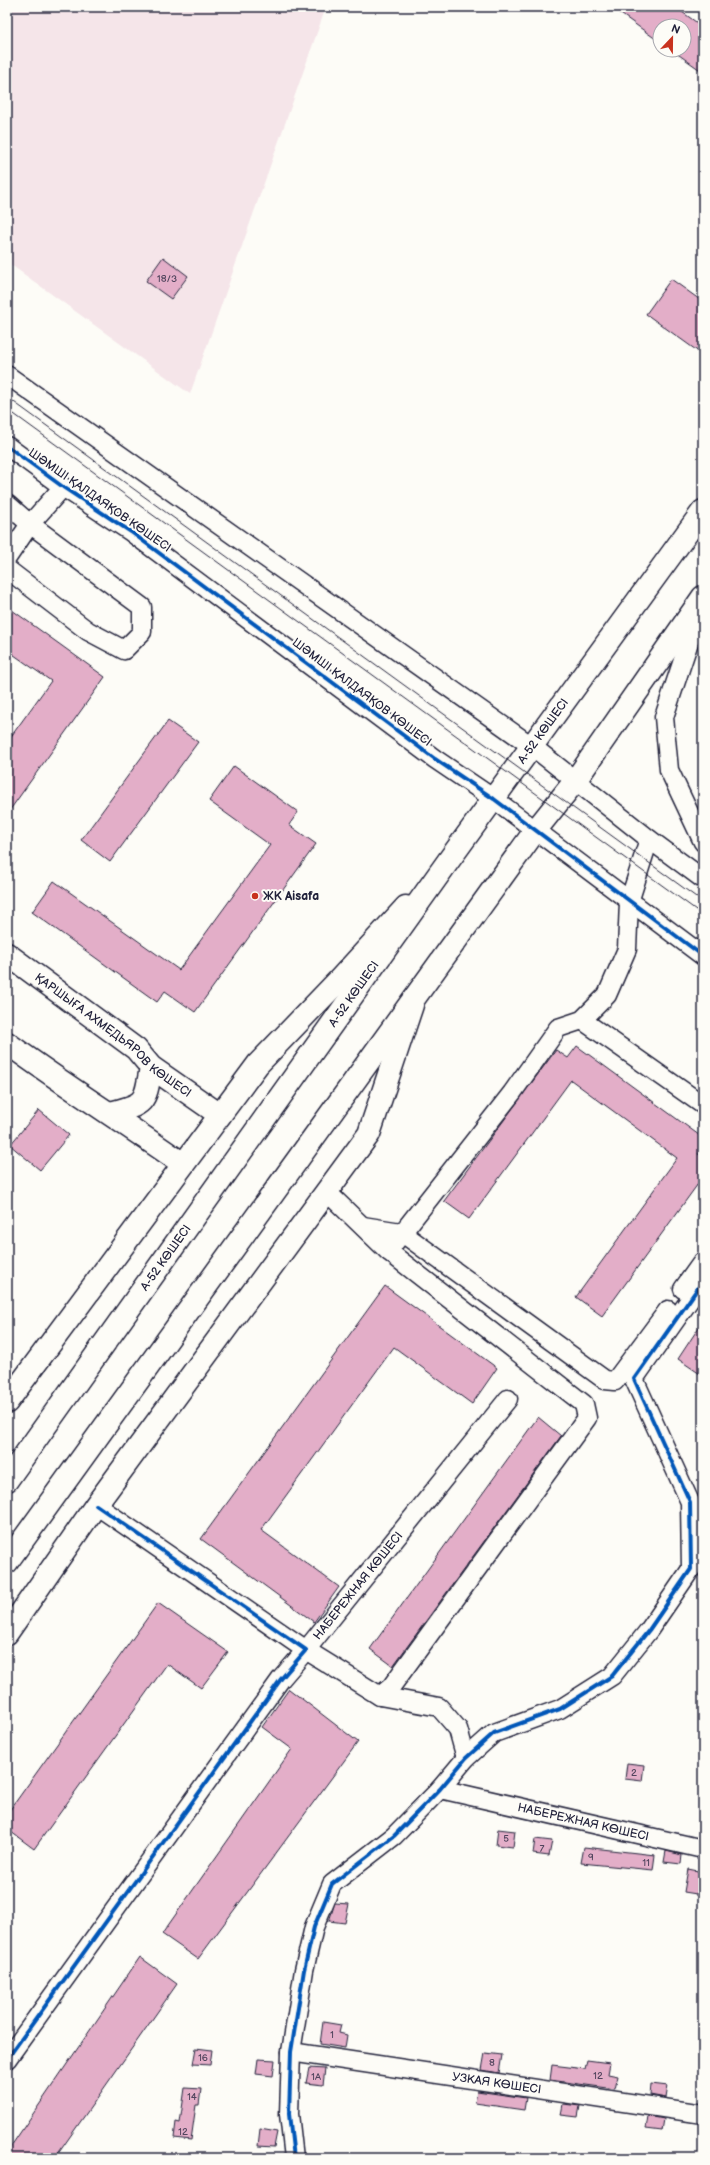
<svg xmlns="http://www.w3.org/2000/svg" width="710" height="2165" viewBox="0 0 710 2165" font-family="'Balsamiq Sans',sans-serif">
	<rect width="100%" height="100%" fill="#fdfcf7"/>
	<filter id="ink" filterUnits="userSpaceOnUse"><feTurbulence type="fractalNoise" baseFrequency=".025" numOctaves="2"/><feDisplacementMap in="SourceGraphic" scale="8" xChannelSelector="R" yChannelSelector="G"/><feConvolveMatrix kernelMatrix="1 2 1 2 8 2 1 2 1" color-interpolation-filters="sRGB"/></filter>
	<g filter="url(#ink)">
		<path fill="#f5e5e9" d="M7,7H326L190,394L7,262Z"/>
		<path fill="#e3aec8" stroke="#22223b" d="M611,7H675L703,27V72L672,50H684V26H660V42Z
			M163,257L188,276L171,299L146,281Z
			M671,279L703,302V355L646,314Z
			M12,610L105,677L7,814V742L51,681L7,650V617Z
			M168,721L198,742L110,862L81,840Z
			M234,766L298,812L289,825L316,844L195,1012L165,991L157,1002L32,912L54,881L179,970L270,845L209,801Z
			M577,1046L703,1138V1147L698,1154L703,1158V1177L602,1316L576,1297L677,1158L571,1080L469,1219L444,1201L556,1050L568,1058Z
			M39,1110L69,1135L40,1170L10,1145Z
			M385,1286L497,1368L472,1404L394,1347L261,1530L339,1587L314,1622L201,1539Z
			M703,1321V1376L678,1359Z
			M538,1417L561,1436L393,1666L370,1649Z
			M158,1603L228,1652L201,1688L167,1664L34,1849L7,1829V1814Z
			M289,1689L358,1742L198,1959L162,1934L292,1749L262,1727Z
			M627,1763L644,1765L642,1781L625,1779Z
			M498,1829L515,1831L513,1847L496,1845Z
			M535,1839L552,1841L549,1856L533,1854Z
			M584,1847L655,1855L653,1870L581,1863Z
			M666,1851L682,1855L681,1864L664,1862Z
			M688,1869L703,1872V1895L684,1892Z
			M335,1903L349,1904L345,1923L329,1921Z
			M140,1957L177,1984L55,2158H7V2152Z
			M323,2022L341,2025L339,2033L347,2035L345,2048L320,2044Z
			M196,2048L212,2050L210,2065L193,2064Z
			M485,2053L502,2055L499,2073L482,2070Z
			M258,2059L275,2060L273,2076L256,2074Z
			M587,2060L610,2063L608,2074L618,2076L615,2089L550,2080L552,2065L585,2069Z
			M309,2068L325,2069L323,2085L306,2083Z
			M651,2084L668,2086L666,2098L650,2095Z
			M185,2088L201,2089L199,2105H196L191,2140L174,2138L176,2122L180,2123Z
			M477,2091L526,2098L524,2110L475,2103Z
			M563,2104L580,2106L578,2117L561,2115Z
			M648,2116L664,2119L662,2131L646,2129Z
			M260,2129L277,2132L274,2147L258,2146Z"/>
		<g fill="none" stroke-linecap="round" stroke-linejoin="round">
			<defs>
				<g id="minor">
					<path d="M7,375L533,747L649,839L703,879"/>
					<path d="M7,446L63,487L131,532L435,759L494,799L703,956"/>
					<path d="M7,504L30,524L63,487"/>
					<path d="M7,558L30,524L142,607V632L124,650L88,631L7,569"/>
					<path d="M700,609L664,717L669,770L703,842"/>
					<path d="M582,1020L703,1105"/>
					<path d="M328,1193L388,1251L512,1093L558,1028L582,1020L607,995L627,949L629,902L649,839"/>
					<path d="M363,1226L401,1232L605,1380L615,1381L668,1310"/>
					<path d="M683,1289L703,1261"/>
					<path d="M380,1696L391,1687L587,1418L584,1404L388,1251"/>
					<path id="s1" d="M466,1758L458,1729L439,1707L380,1696L306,1650L508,1399"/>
					<path id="s2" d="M440,1789L703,1849"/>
					<path id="s3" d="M291,2052L703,2114"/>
					<path d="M7,2059L281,1679L306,1650L96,1505"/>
					<path d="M294,2158L289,2114L291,2052L304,1970L314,1927L332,1884L394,1836L440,1789L466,1758L494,1733L560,1709L612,1676L649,1630L691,1569L690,1502L634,1379L703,1281"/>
				</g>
				<g id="tertiary">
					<path id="s4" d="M7,954L136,1049L151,1067L220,1115"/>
					<path d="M7,1043C64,1085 125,1123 183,1164"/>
					<path d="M110,1113C146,1104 145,1103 151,1067"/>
					<path d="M7,1402L258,1064L339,980L406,907"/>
					<path d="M7,1633L96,1505L369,1134L412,1005"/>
				</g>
				<g id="secondary">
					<path id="s5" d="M7,1480L449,860L703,511"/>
					<path d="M7,1562L535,831L575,781L703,597"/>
				</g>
			</defs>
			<use href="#minor" stroke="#22223b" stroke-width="21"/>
			<use href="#tertiary" stroke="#22223b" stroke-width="25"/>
			<use href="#secondary" stroke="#22223b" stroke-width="25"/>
			<use href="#minor" stroke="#fdfcf7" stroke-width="18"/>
			<use href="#tertiary" stroke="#fdfcf7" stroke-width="22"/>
			<use href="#secondary" stroke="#fdfcf7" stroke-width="22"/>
			<path stroke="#22223b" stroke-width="1" d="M7,397L703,902
				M7,409L703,915"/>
			<defs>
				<path id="cycleway" d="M7,446L63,487L131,532L435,759L494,799L703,956
					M7,2059L281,1679L306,1650L96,1505
					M294,2158L289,2114L291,2052L304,1970L314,1927L332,1884L394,1836L440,1789L466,1758L494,1733L560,1709L612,1676L649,1630L691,1569L690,1502L634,1379L703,1281"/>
			</defs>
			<use href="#cycleway" stroke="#fdfcf7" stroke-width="6"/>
			<use href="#cycleway" stroke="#0057b8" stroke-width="4"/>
		</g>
	</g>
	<circle fill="#c8321e" stroke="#fdfcf7" stroke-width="1.5" cx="255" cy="896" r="4"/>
	<g text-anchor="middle" stroke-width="4" stroke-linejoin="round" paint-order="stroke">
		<g font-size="10" fill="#52455e">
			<text x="167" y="282">18/3</text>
			<text x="634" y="1776">2</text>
			<text x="506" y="1842">5</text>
			<text x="542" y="1852">7</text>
			<text x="591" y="1860">9</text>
			<text x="646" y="1866">11</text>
			<text x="332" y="2038">1</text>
			<text x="203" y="2061">16</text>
			<text x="492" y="2066">8</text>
			<text x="598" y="2079">12</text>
			<text x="316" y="2080">1А</text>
			<text x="192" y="2100">14</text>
			<text x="183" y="2135">12</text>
		</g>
		<g font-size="12" fill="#22223b" stroke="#fdfcf7">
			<text transform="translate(100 500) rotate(35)" y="4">ШӘМШІ ҚАЛДАЯҚОВ КӨШЕСІ</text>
			<text transform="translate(362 692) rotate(37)" y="4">ШӘМШІ ҚАЛДАЯҚОВ КӨШЕСІ</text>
			<text dy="4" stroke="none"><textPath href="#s5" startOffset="921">А-52 КӨШЕСІ</textPath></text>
			<text dy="4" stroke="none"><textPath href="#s5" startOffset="597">А-52 КӨШЕСІ</textPath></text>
			<text dy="4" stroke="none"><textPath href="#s4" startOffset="134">ҚАРШЫҒА АХМЕДЬЯРОВ КӨШЕСІ</textPath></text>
			<text dy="4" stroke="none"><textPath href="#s5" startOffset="273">А-52 КӨШЕСІ</textPath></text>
			<text dy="4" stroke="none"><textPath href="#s1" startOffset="289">НАБЕРЕЖНАЯ КӨШЕСІ</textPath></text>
			<text dy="4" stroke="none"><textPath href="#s2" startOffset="147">НАБЕРЕЖНАЯ КӨШЕСІ</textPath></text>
			<text dy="4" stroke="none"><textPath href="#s3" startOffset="208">УЗКАЯ КӨШЕСІ</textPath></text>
		</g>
		<g font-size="12" font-weight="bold" fill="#22223b" stroke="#fdfcf7" text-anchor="start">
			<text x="263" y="900">ЖК Aisafa</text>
		</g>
	</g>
	<rect width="710" height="2165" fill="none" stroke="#fdfcf7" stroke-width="24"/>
	<rect x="12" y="12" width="686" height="2141" fill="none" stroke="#22223b" stroke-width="1.5" filter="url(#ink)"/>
	<g transform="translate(672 38) rotate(22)"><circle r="19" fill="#fdfcf7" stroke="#a5a5ac"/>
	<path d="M0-3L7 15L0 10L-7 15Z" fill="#c8321e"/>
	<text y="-6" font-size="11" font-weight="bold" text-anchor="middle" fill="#22223b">N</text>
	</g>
</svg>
